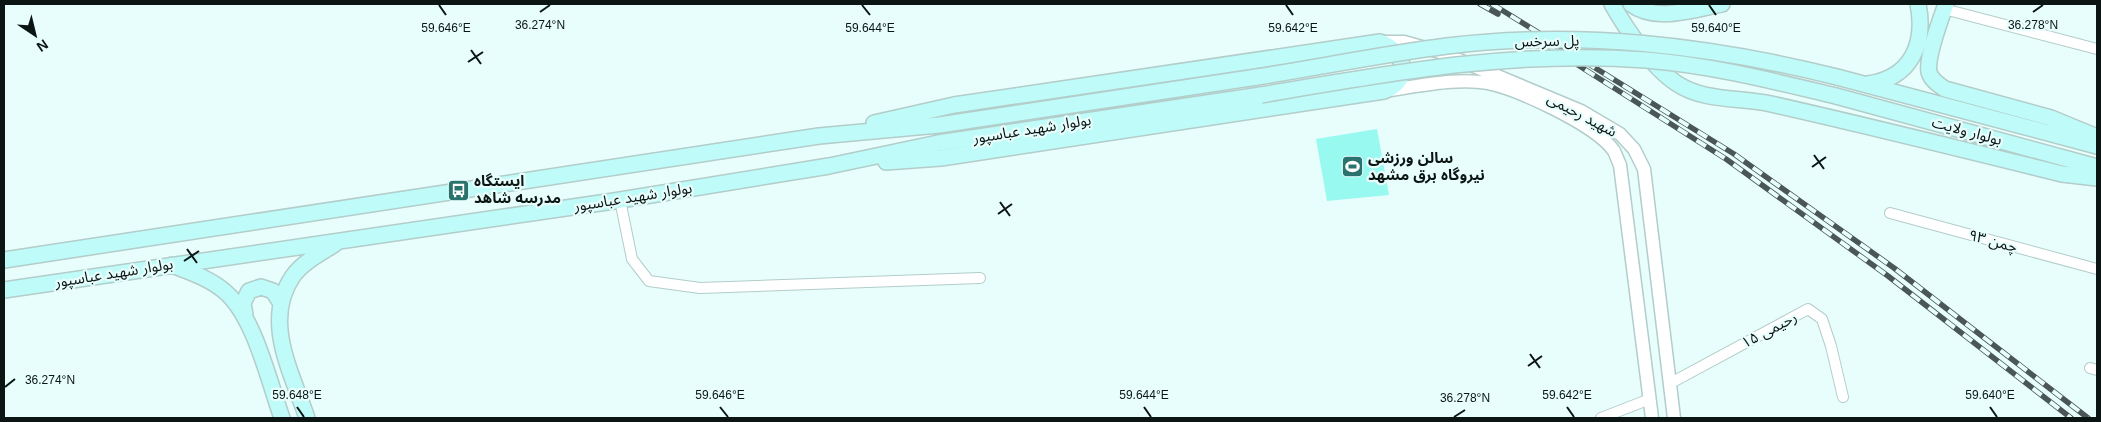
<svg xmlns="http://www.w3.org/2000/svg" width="2101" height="422" viewBox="0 0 2101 422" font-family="Helvetica,'Noto Sans Arabic',sans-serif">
	<rect width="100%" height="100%" fill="#e8fefc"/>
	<path fill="#97f9f0" d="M1377,129L1389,195L1327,201L1316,139Z"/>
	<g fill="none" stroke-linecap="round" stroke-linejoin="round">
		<defs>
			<path id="minor" d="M1944,9L2097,49
				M620,200L632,259L649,281L700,288L980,278
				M1890,213L2097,269
				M2090,368L2097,370
				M1669,384L1808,309L1822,319L1831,346L1843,397
				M1601,418L1650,399"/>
			<path id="tertiary" d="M1380,42H1404L1440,52L1581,111L1620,134L1634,149L1644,169L1674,418
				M1384,91C1413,87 1459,77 1487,83C1518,89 1596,125 1614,151C1616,155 1618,161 1620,165L1652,418"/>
			<path id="secondary" d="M1612,4C1626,29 1652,67 1676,83C1704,102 1740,97 1771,104C1869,126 1965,150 2062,174L2097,178
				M1631,4C1656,23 1694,9 1722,4
				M1946,4C1941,18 1926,58 1929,72C1931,80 1939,85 1945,89L2051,118L2097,137
				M1837,77L2097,146
				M1868,84C1911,78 1926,44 1918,4
				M1836,96L2097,167
				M874,123L954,105L1380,42C1405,51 1413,80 1384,91L941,158L886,162
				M4,260L819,136L939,125L1257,77
				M172,265C190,272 208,278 223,290C254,314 269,382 282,418
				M4,290L614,201L829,166L938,143L1261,95
				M245,315L243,303L249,291L261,287L273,291L280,302
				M307,418C292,373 262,321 293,276C303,262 321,253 335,244"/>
		</defs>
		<use href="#minor" stroke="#b2cdca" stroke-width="12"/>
		<use href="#tertiary" stroke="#b2cdca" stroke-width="15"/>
		<use href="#secondary" stroke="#b2cdca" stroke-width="18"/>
		<use href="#minor" stroke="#fff" stroke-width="10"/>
		<use href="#tertiary" stroke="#fff" stroke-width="12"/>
		<use href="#secondary" stroke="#bffbf8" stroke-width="15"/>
		<defs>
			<path id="rail" d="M1480,4L1498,14
				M1492,4L1734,154L1894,268L2088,418
				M1548,46L1726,159L1888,276L2071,418"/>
		</defs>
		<use href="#rail" stroke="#4a5756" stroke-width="5.5"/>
		<use href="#rail" stroke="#e8fefc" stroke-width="4" stroke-dasharray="11" stroke-linecap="butt"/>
		<defs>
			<path id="secondary-bridge" d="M1257,77C1320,67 1384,54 1447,46C1580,30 1708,45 1837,77
				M1261,95C1390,73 1514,50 1646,60C1710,65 1773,81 1836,96"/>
		</defs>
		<use href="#secondary-bridge" stroke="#b2cdca" stroke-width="18" stroke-linecap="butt"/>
		<use href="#secondary-bridge" stroke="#bffbf8" stroke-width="15"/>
	</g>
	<path fill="none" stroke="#0b1514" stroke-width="2" d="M439,5L446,15M862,5L870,15M1286,5L1293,15M1709,5L1716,15M540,12L550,5M2033,12L2043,5M471,50L481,64M468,62L483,52M1814,155L1824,169M1812,167L1826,157M1000,202L1010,216M998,214L1012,204M187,249L197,263M184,261L199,251M1530,354L1540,368M1528,366L1542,356M5,387L15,379M297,407L304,417M720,407L728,417M1144,407L1151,417M1567,407L1574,417M1990,407L1997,417M1454,417L1465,410"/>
	<defs>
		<symbol id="stadium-square" viewBox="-11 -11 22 22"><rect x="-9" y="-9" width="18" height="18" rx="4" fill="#29726d" stroke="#e8fefc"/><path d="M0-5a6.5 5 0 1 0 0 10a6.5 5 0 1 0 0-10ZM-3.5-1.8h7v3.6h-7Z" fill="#fff"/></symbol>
		<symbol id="bus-square" viewBox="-11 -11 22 22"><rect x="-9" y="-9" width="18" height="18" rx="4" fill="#29726d" stroke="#e8fefc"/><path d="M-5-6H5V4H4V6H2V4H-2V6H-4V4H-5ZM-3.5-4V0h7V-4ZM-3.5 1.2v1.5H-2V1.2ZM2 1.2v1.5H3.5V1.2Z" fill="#fff"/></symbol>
	</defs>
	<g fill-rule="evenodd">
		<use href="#stadium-square" x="1340" y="154" width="25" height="25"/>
		<use href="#bus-square" x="446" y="178" width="25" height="25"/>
	</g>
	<g text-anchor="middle" stroke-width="4.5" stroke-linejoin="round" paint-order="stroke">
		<g font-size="15" fill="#0b1514" stroke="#e8fefc">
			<text transform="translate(1547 41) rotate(-1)" y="5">پل سرخس</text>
			<text transform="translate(1582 115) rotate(28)" y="5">شهید رحیمی</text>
			<text transform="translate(1032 129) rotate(-9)" y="5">بولوار شهید عباسپور</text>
			<text transform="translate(1967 131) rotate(15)" y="5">بولوار ولایت</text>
			<text transform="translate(633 197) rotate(-9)" y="5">بولوار شهید عباسپور</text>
			<text transform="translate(1993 241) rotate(15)" y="5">چمن ۹۳</text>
			<text transform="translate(114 273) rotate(-9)" y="5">بولوار شهید عباسپور</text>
			<text transform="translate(1769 330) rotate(-28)" y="5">رحیمی ۱۵</text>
		</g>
		<g font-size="15" font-weight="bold" fill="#0b1514" stroke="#e8fefc" text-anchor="start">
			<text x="1368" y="163">سالن ورزشی<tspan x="1368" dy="17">نیروگاه برق مشهد</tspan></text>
			<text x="474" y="186">ایستگاه<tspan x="474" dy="17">مدرسه شاهد</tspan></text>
		</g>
	</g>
	<g font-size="12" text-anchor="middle" fill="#0b1514" stroke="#e8fefc" stroke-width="4.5" stroke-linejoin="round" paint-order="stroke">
		<text x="540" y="29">36.274°N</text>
		<text x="2033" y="29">36.278°N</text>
		<text x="446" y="32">59.646°E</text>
		<text x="870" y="32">59.644°E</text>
		<text x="1293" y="32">59.642°E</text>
		<text x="1716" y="32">59.640°E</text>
		<text x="50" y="384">36.274°N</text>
		<text x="297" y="399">59.648°E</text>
		<text x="720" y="399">59.646°E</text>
		<text x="1144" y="399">59.644°E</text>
		<text x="1567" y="399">59.642°E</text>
		<text x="1990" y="399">59.640°E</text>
		<text x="1465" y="402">36.278°N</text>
	</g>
	<rect width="2101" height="422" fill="none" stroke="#0b1514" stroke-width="10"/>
	<g transform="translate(35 35) rotate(145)" stroke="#e8fefc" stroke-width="4" paint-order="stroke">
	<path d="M0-4L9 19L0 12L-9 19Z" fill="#0b1514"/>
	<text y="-8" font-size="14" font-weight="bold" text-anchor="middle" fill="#0b1514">N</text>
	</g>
</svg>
